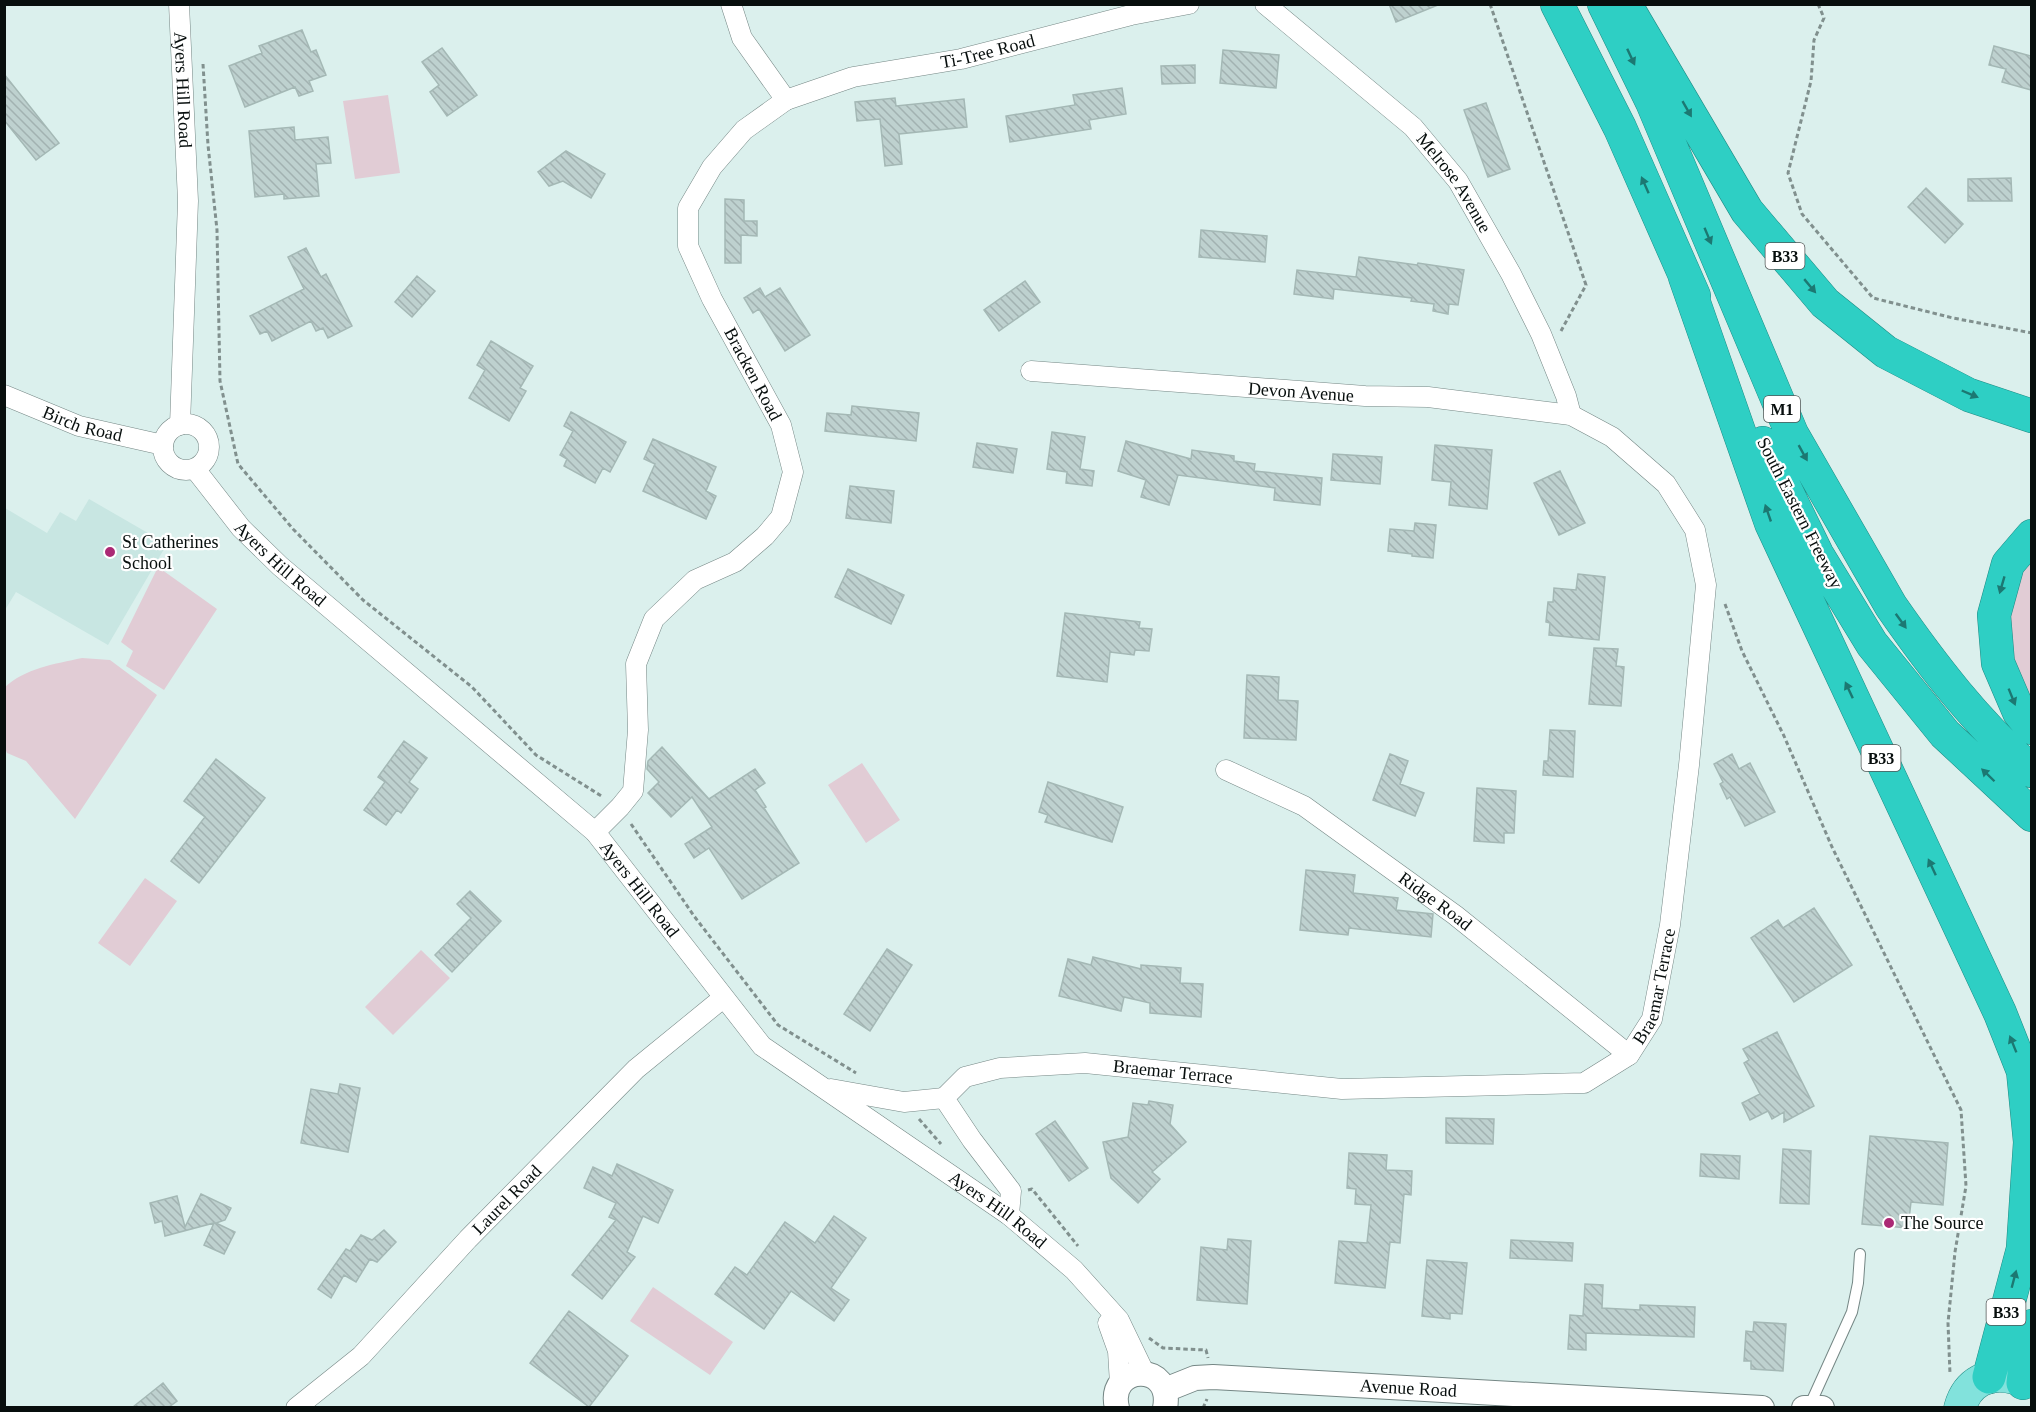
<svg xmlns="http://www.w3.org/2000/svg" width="2036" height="1412" viewBox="0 0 2036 1412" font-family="'Times New Roman',serif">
	<defs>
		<pattern id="building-back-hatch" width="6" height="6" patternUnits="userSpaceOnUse" patternTransform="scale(1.5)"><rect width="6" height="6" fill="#bed1cf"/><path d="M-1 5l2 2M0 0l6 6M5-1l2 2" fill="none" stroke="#a2b2b1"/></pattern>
	</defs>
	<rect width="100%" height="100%" fill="#dbf0ed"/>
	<path fill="#c8e6e2" d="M89,499L167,544L108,645L16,592L5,610V508L47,533L60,512L76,521Z"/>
	<path fill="#e1ccd5" d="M388,95L400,173L355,179L343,101Z
		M2031,536V728L1998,663Z
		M158,567L217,609L164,690L126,666L133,651L121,642Z
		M82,658L110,660L157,695L75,819L26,761L7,753L4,746V688C25,668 55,664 82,658Z
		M862,763L900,820L866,843L828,785Z
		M145,878L177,901L130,966L98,943Z
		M421,950L450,978L393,1035L365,1007Z
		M653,1287L733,1342L710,1375L630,1321Z"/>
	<path fill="url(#building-back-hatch)" stroke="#a4b8b5" stroke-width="1.5" d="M1389,4H1438V5L1396,22Z
		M302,30L311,52L316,50L326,75L309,81L313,91L299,96L295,87L245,107L229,66L262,53L259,46Z
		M1994,46L2031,56V90L2002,82L2006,69L1989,65Z
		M442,48L477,95L447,116L430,92L439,85L422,62Z
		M1223,50L1279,55L1276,88L1220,83Z
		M1195,65V83L1162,84L1161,66Z
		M4,74L59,143L36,160L4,120Z
		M1122,88L1126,114L1089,120L1091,129L1010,142L1006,116L1075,105L1073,95Z
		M895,98L896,106L964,99L967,127L899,134L902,164L885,166L880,119L857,121L855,102Z
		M1486,103L1510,169L1488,177L1464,110Z
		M294,127L295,140L328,137L331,163L316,164L319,196L284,199V194L255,197L249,131Z
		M566,151L605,174L591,198L563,181L549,186L538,172Z
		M2011,178L2012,201H1968V179Z
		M1926,188L1963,224L1945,243L1908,207Z
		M725,199L744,200V221H757V236L741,235V263H725Z
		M1201,230L1267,236L1265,262L1199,257Z
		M306,248L321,277L326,274L352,326L328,338L323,328L316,331L311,321L272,341L267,331L260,334L250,316L304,289L288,257Z
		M1359,257L1417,265L1418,263L1464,270L1458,305L1449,304L1448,314L1433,311L1434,304L1411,301L1412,298L1334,289L1333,299L1294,294L1297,270L1356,277Z
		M417,276L435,291L412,317L395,302Z
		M1025,281L1040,302L999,331L984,310Z
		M760,288L765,297L780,288L810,335L785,351L759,309L753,313L744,298Z
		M491,341L533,366L520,388L526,391L509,421L469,398L485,370L477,365Z
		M852,406L919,413L916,441L825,431L827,413L851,415Z
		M571,412L626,442L610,472L603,468L595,483L564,466L567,459L560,455L573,431L564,426Z
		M1052,432L1085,437L1080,469L1094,471L1092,486L1066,483L1067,472L1047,469Z
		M653,439L716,467L706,491L716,496L706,519L643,491L655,464L644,459Z
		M1126,441L1191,459L1192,450L1234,456V461L1255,464L1254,471L1322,478L1320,505L1274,500L1275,488L1178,475L1169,505L1141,497L1146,480L1118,471Z
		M977,443L1017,449L1013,473L973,467Z
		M1435,445L1492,450L1487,509L1449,505L1451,482L1432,480Z
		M1333,454L1382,457L1380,484L1331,480Z
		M1560,471L1585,523L1559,535L1534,483Z
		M850,486L894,491L891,523L846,518Z
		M1415,523L1436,525L1433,558L1412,556V554L1388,551L1390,529L1414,531Z
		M848,569L904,595L891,624L835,597Z
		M1578,574L1605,577L1599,640L1549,635L1550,623L1546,622L1548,602H1553L1554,588L1576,590Z
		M1065,613L1140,622L1139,628L1152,629L1149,651L1135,650L1134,655L1110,652L1107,682L1057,676Z
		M1594,648L1618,649L1616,666L1624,667L1621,706L1589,704Z
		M1247,675L1279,677L1278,700L1298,701L1296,740L1244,738Z
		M1550,730L1575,731L1573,777L1543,775L1544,761H1548Z
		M404,741L427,758L409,782L418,789L401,813L397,810L386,825L364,810L385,782L378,777Z
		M662,747L709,799L755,769L765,783L755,790L766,807L764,808L799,863L742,899L709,848L694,858L685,844L712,827L692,797L671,817L648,793L659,782L647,769L648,761Z
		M1390,754L1408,761L1400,784L1424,793L1415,816L1373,800Z
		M1732,754L1739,769L1750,763L1775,812L1745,826L1730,797L1727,799L1720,784L1723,782L1714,764Z
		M216,759L265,798L199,883L171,861L205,817L184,801Z
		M1048,782L1123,807L1112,842L1045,822L1048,815L1039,812Z
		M1477,788L1516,791L1514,833H1504V843L1474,841Z
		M1306,870L1355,875L1353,893L1398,898L1396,910L1433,914L1431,937L1349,928L1348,935L1300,930Z
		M470,891L501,921L452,972L435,955L471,918L457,904Z
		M1814,908L1852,965L1794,1002L1751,938L1778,920L1783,928Z
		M887,949L912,965L870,1031L844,1014Z
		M1093,957L1141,969V965L1181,968L1180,983L1203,984L1201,1017L1150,1013V1003L1124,997L1121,1011L1059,996L1068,959L1091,965Z
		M1777,1032L1814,1106L1784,1122V1112L1772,1119L1768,1111L1750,1120L1742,1103L1760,1094L1744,1063L1749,1060L1743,1049Z
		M340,1084L360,1088L348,1152L301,1143L311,1089L338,1094Z
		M1149,1101L1173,1105L1170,1124L1186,1142L1152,1172L1160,1179L1138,1203L1111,1178L1103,1142L1128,1137L1133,1103L1148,1105Z
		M1446,1118L1494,1119L1493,1144L1446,1143Z
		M1055,1121L1088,1168L1069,1181L1036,1134Z
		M1870,1136L1948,1143L1943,1205L1911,1202L1908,1228L1862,1224Z
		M1783,1149L1811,1151L1809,1204L1780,1203Z
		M1349,1153L1387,1155L1386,1170L1412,1171L1411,1195L1404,1194L1400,1243L1390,1242L1385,1288L1335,1283L1339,1241L1367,1243L1371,1205L1355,1204L1356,1189L1347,1188Z
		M1701,1154L1740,1156L1739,1179L1700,1176Z
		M617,1164L673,1190L658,1223L643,1216L627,1252L635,1257L602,1299L572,1275L616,1220L609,1217L616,1203L584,1188L593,1167L612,1176Z
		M201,1194L231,1208L225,1220L216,1223L235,1232L224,1254L204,1245L214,1223L165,1236L162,1221L155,1223L150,1203L177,1196L185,1227Z
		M834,1216L866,1238L831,1288L849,1300L834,1321L791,1291L764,1329L715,1294L735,1267L747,1275L785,1222L815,1243Z
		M384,1230L396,1242L377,1262L370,1259L356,1282L344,1275L331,1298L318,1289L346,1249L350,1251L361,1235L372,1240Z
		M1228,1239L1251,1241L1247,1304L1197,1300L1201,1247L1227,1250Z
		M1511,1240L1573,1243L1572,1261L1510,1258Z
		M1427,1260L1467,1263L1462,1314L1450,1313V1319L1422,1316Z
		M1585,1284L1603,1285L1602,1308L1640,1310V1305L1695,1307L1694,1337L1586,1333V1350L1568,1349L1570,1315L1583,1316Z
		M569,1311L628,1356L589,1407L530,1363Z
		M1754,1322L1786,1324L1783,1371L1751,1369V1361H1744L1746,1331L1753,1332Z
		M163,1383L177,1401L169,1407H133Z"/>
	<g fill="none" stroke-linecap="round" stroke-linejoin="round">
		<defs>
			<path id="service" d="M1809,1407L1852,1312L1858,1283L1860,1254"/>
			<g id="minor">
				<path id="s1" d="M179,4L188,201L180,425"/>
				<path id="s2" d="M1265,4L1413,127L1458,181L1511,274L1541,334L1566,396L1571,415"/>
				<path id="s3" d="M786,100L853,77L961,59L1131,15L1189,4"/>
				<path id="s4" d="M4,395L79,426L163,445"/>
				<circle cx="186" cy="447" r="23"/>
				<path id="s5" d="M195,469L241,528L280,566L595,832L762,1046L1009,1215L1074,1270L1119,1320L1145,1374"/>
				<path id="s6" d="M1226,770L1304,806L1455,915L1629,1055"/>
				<path d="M595,832L620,807L633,791L638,730L636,664L654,619L695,580L735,562L765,536L781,517L793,472L781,425L712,299L688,246V208L712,167L744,130L786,100L742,38L731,4"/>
				<path d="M831,1089L904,1102L944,1098"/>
				<path id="s7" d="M1009,1215L1011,1191L972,1140L944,1098L965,1077L1000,1068L1085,1063L1342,1089L1584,1083L1629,1055L1652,1019L1670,925L1689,765L1706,585L1695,530L1666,484L1612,437L1571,415L1428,397L1365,396L1031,371"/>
				<path d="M1108,1323L1118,1351L1120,1384"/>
				<path id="s8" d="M296,1408L361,1356L468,1239L636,1069L723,998"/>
			</g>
			<g id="tertiary">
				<path id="s9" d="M1165,1390L1195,1378L1213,1377L1762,1408"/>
				<path d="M1117,1408C1106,1364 1174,1361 1165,1408"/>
				<path d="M1804,1408H1822"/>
			</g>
			<path id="primary" d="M1960,1408C1967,1382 1989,1371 2014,1378"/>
			<path id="motorway" d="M1557,4L1620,128L1694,296
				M1604,4L1652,102L1792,434L1891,606C1932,665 1977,724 2032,771
				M1631,14L1747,211L1825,303L1886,352L1969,395L2032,416
				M1685,277L1771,523L2000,1013L2023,1071L2030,1142L2023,1247
				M1763,443L1817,554L1872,644L1945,734L2032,815
				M2032,536L2008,564L1994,615L1998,663L2019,712L2032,728
				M1989,1377L2029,1226
				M2023,1383L2028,1339L2032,1326"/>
		</defs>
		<use href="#service" stroke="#758785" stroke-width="12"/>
		<use href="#minor" stroke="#758785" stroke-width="21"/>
		<use href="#tertiary" stroke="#758785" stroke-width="26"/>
		<use href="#primary" stroke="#208b84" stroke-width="33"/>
		<use href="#motorway" stroke="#208b84" stroke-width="34"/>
		<path stroke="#81908e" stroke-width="3" stroke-dasharray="4.5 3" stroke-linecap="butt" d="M1490,4L1586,285L1561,331
			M1818,4L1824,18L1814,40L1811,81L1788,173L1802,214L1873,298L1953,318L2032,333
			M203,64L208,145L217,230L220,381L238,464L293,529L363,600L472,687L536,755L603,797
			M1725,604L1742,651L1784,736L1832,847L1961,1110L1966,1186L1955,1252L1948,1323L1950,1374
			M631,824L694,916L778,1025L856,1073
			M919,1119L941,1144
			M1028,1190L1032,1189L1078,1246
			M1149,1338L1163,1348L1206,1350L1208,1358
			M1203,1408L1207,1399"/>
		<use href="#service" stroke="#fff" stroke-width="10"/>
		<use href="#minor" stroke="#fff" stroke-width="20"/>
		<use href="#tertiary" stroke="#fff" stroke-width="24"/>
		<use href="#primary" stroke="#82e2dc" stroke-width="32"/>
		<use href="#motorway" stroke="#2ecfc4" stroke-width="33"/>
	</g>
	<defs><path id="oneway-solid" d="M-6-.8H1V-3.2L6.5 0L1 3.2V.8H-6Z" transform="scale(1.5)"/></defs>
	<g fill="#1c7872">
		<use href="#oneway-solid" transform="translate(1631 57) rotate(65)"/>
		<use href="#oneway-solid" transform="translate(1687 109) rotate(60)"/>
		<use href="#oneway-solid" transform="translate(1645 185) rotate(-114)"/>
		<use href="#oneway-solid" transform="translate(1708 236) rotate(67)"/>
		<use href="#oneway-solid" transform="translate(1810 286) rotate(50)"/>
		<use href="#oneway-solid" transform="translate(1970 394) rotate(23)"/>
		<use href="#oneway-solid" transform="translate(1803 453) rotate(61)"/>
		<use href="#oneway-solid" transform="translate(1768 513) rotate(-109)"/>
		<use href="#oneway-solid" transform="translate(2002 585) rotate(106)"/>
		<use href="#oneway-solid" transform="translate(1901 621) rotate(54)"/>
		<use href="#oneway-solid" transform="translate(1849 690) rotate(-115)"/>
		<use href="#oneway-solid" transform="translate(2012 697) rotate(68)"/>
		<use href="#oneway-solid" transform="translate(1988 775) rotate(-136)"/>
		<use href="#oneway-solid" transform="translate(1932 867) rotate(-115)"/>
		<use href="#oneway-solid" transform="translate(2013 1044) rotate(-112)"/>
		<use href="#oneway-solid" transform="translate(2014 1279) rotate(-75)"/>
	</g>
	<g fill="#ab2975" stroke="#fff" stroke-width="2">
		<circle cx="110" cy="552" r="6"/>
		<circle cx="1889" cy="1223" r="6"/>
	</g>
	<g text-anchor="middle" stroke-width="4.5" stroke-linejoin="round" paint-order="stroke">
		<g fill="#fff" stroke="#515656" stroke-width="1.5">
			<rect x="1765.5" y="243" width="39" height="26" rx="4.5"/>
			<rect x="1764" y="396" width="36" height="26" rx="4.5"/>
			<rect x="1861.5" y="745" width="39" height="26" rx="4.5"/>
			<rect x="1986.5" y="1299" width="39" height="26" rx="4.5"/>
		</g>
		<g font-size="16" font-weight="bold" fill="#070e0d">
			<text x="1785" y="262">B33</text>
			<text x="1782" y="415">M1</text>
			<text x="1881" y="764">B33</text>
			<text x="2006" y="1318">B33</text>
		</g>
		<g font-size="18" fill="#070e0d" stroke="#fff">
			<text dy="6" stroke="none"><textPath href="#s3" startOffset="208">Ti-Tree Road</textPath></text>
			<text dy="6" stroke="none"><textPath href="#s1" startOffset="86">Ayers Hill Road</textPath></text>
			<text dy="6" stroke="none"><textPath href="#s2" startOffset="262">Melrose Avenue</textPath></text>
			<text transform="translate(753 374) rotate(62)" y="6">Bracken Road</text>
			<text transform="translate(1301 392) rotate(4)" y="6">Devon Avenue</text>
			<text dy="6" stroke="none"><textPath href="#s4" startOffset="84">Birch Road</textPath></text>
			<text transform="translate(1800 513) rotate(63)" y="6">South Eastern Freeway</text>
			<text dy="6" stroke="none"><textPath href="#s5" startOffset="128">Ayers Hill Road</textPath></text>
			<text dy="6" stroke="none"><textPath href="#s5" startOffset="614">Ayers Hill Road</textPath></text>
			<text dy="6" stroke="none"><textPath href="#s6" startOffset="248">Ridge Road</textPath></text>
			<text dy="6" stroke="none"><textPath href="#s7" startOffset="918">Braemar Terrace</textPath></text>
			<text dy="6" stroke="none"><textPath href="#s7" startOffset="378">Braemar Terrace</textPath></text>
			<text dy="6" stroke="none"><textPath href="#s8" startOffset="297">Laurel Road</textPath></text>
			<text dy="6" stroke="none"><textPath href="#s5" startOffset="1100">Ayers Hill Road</textPath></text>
			<text dy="6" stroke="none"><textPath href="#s9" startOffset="246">Avenue Road</textPath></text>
		</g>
		<g font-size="18" fill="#070e0d" stroke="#fff" text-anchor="start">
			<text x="122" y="548">St Catherines<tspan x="122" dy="21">School</tspan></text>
			<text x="1901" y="1229">The Source</text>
		</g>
	</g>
	<rect width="2036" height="1412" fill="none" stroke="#070e0d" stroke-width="12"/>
</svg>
